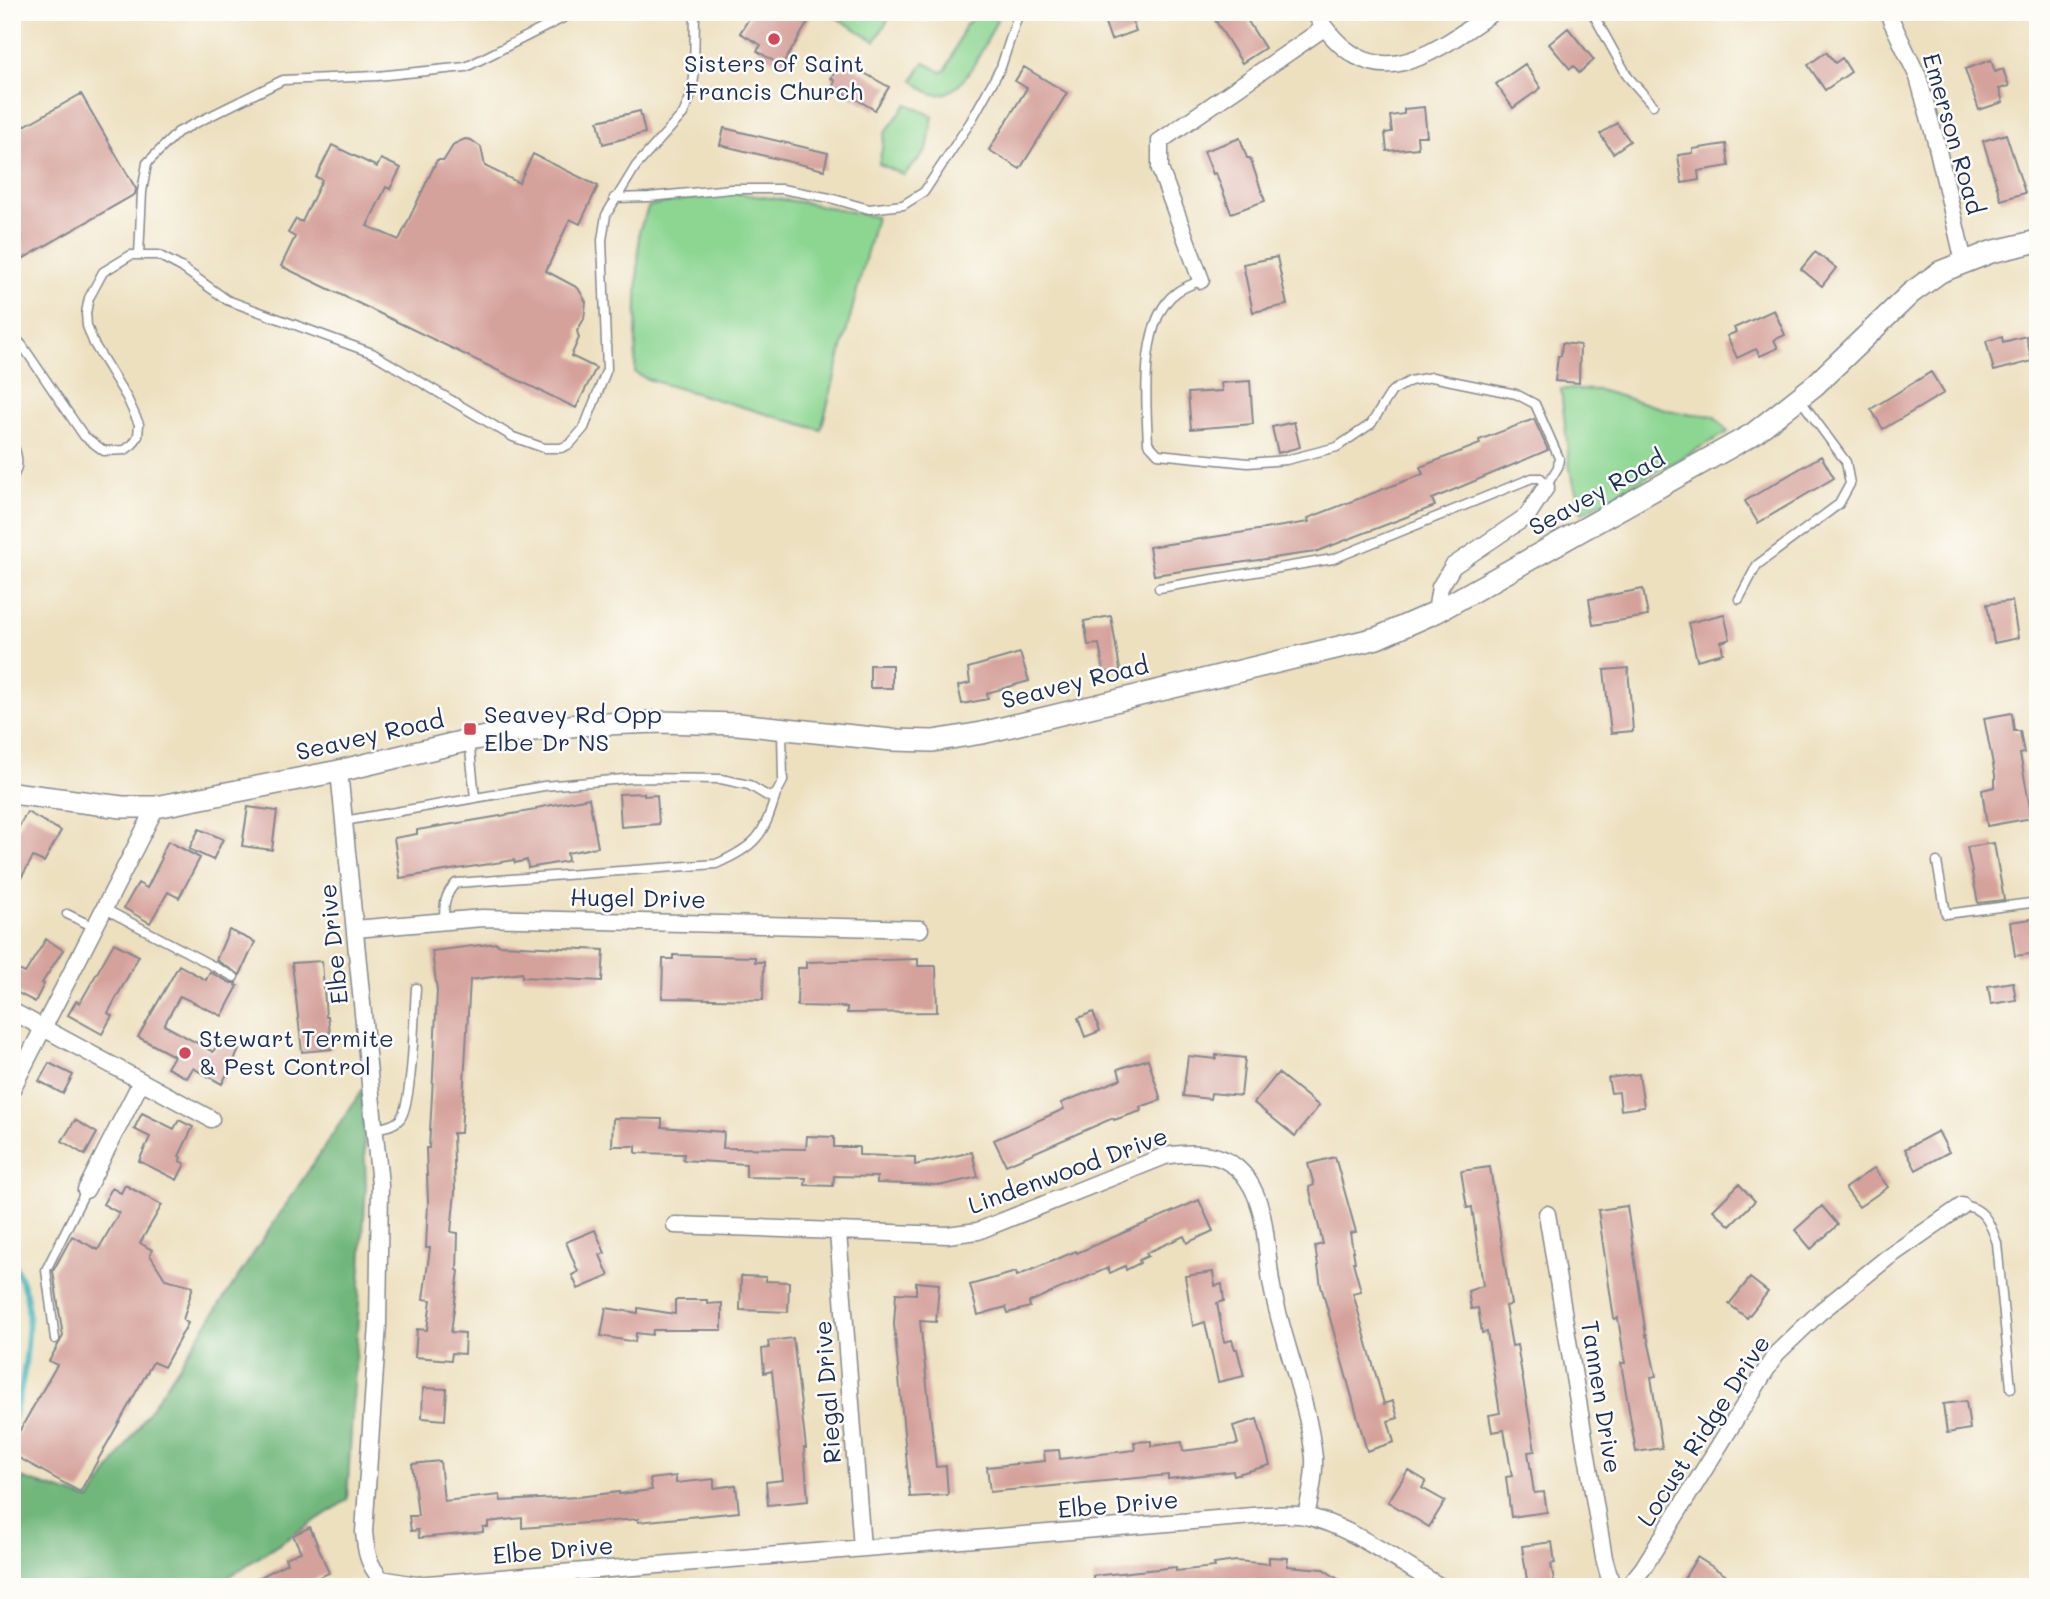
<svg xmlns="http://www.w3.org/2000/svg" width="2050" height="1599" viewBox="0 0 2050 1599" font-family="Mali,sans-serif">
	<rect width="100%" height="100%" fill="#fdfcf7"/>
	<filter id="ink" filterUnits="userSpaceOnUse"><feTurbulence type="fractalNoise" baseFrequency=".0143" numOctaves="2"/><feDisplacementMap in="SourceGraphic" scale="14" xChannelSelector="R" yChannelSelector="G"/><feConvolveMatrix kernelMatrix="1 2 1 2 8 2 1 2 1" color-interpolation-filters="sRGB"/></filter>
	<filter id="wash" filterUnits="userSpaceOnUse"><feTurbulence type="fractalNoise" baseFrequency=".00686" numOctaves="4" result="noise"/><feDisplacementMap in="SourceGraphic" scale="28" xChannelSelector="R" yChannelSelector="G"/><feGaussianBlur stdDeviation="1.57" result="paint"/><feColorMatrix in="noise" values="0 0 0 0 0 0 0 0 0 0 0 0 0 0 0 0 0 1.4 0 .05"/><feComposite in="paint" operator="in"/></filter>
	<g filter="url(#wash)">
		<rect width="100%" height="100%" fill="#ede0bf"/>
		<path fill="#8cd692" stroke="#548278" stroke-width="2" d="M841,12H893L875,41L837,18Z
			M978,12H993L999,16C987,38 963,105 931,93C925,91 918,84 913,80L924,62L941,72L946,70L965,26Z
			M907,104L933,116L927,150L904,175L879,164L885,133Z
			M727,192L807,203L876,217L821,430L647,379L635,373L639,231L649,206Z
			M1561,389L1599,390L1675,412L1714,416L1728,432L1582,513L1570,469Z"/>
		<path fill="#71b77c" stroke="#46736d" stroke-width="2" d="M362,1090L366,1185L347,1500L213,1587H89L86,1583L76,1587H12V1475L90,1500Z"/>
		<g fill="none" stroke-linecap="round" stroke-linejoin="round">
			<path stroke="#42b2b9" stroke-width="6" d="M12,1258C17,1270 22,1282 26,1294C33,1323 23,1393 12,1420"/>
		</g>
		<g id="blocks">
			<path fill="#d5a29b" d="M753,12H814L782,66L757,51L761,45L740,33Z
				M1125,12H1129L1136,31L1111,40L1104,20Z
				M1210,12H1242L1265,48L1242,63Z
				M1568,28L1594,60L1579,73L1574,66L1570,69L1549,44Z
				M1826,52L1835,63L1842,58L1851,72L1825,90L1808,65Z
				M841,60L889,87L875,110L833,86L835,81L831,78Z
				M1991,60L1995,72L2003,69L2009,86L1999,89L2003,102L1979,110L1965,69Z
				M1525,64L1541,88L1513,108L1496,84Z
				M1024,67L1067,93L1020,169L989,150L1027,88L1015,81Z
				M81,94L136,189L135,194L12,265V133Z
				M1424,107L1427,136H1417L1418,148L1387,151L1385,133L1392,132L1390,116L1404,114V109Z
				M640,111L645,133L603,144L598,121Z
				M1617,123L1630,141L1613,153L1600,134Z
				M724,128L828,153L824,170L720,145Z
				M2006,134L2025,193L2001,200L1983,141Z
				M1240,138L1247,158H1250L1265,201L1231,213L1216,173L1213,174L1204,151Z
				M465,139L471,140L481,147L485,166L519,183L533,154L598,186L580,224L570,219L546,271L578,288L586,302L584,319L577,331L579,338L571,356L596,368L576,408L281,266L295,237L288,233L296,219L302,222L322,180L316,177L332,145L377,167L381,159L401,168L390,189L386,187L367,226L399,240L437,160H444L454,144Z
				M1726,144L1729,166L1698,171L1699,180L1682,183L1678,155L1693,153V149Z
				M1815,252L1836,268L1822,286L1801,269Z
				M1277,257L1287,305L1253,312L1243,264Z
				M1774,310L1785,335L1774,340L1778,348L1760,356L1756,349L1737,358L1727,336L1736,332L1734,328Z
				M2026,336L2032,361L1994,371L1986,341L2002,337L2003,342Z
				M1562,343L1580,345L1579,383L1555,381L1558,356H1561Z
				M1931,372L1944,393L1883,429L1871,409Z
				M1250,381L1253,424L1191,429L1188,393L1222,391L1221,383Z
				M1534,419L1548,450L1432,499L1435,506L1315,552L1154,575L1149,547L1309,522L1308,518L1423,474L1420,467L1480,444L1479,440Z
				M1294,422L1300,447L1278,453L1272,427Z
				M1821,456L1834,478L1758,523L1745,501Z
				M1643,589L1648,616L1593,625L1589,599Z
				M2012,601L2018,638L1994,643L1987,604Z
				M1724,614L1730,639L1721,642L1723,653L1697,660L1688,623Z
				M1111,616L1120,670L1104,673L1099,644L1088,645L1084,621Z
				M1020,653L1029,681L987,693L988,699L962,704L958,686L970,683L968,668Z
				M870,665H892V688H870Z
				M1628,668L1633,731L1611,733L1604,670Z
				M2012,713L2014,731H2020L2024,753L2020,754L2032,818L1987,826L1982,790L1995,787V775L1984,718Z
				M644,793V796L657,795L659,824L621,827L619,794Z
				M589,798L598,847L567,853L568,861L528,868L527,860L515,863L514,860L400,878L394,838L417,834V830L536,810V808Z
				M248,807L277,811L272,850L242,846Z
				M27,812L61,831L44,862L33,857L12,894V839Z
				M199,829L223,839L213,860L189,849Z
				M168,841L200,858L179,898L168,892L150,923L124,908L138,883L147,888L162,858L160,857Z
				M1994,843L2004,900L1978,903L1967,847Z
				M2038,918V953L2015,956L2010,922Z
				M229,930L255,942L240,975L216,960Z
				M46,939L63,950L42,983L44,984L35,1002L12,990V967L25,973Z
				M114,943L139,956L108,1013L112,1016L102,1034L68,1015L76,1001L80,1003Z
				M497,943L498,945L604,950L602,981L522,977V973L470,980L461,1133H453L455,1192L451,1232L458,1233L457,1270L459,1271L451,1332L465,1333L464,1354L452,1353L451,1360L415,1357L417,1329L427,1330L431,1300L423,1299L430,1248H426L428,1202L426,1148H429L432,1096L437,991L432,951Z
				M673,955L755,957V962H764L763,1000L662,998L663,959H673Z
				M918,959V966H936L937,1012L847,1013V1007L797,1006L798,968H806V962Z
				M322,961L326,1017H328L332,1049L302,1052L292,963Z
				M179,965L206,980L210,972L231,983H236L235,985L238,986L222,1016L180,996L164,1025L213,1052L220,1040L239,1050L222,1084L193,1068L187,1078L167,1068L174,1056L138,1037Z
				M2013,982L2016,1000L1991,1004L1988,986Z
				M1093,1012L1100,1031L1085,1037L1078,1018Z
				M1216,1055L1245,1058L1241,1096L1211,1093L1210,1099L1183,1096L1188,1056L1216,1059Z
				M1148,1059L1161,1100L1140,1107L1141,1111L1114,1120L1113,1118L1006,1165L994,1140L1064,1109L1061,1103L1121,1079L1118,1069Z
				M49,1063L73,1075L63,1094L39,1081Z
				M1278,1073L1319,1106L1295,1136L1254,1103Z
				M1639,1074L1644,1107L1621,1110L1619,1092L1611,1093L1608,1078Z
				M142,1113L174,1129L179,1120L193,1127L179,1156L181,1157L180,1161L185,1164L177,1180L139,1161L150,1137L134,1129Z
				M613,1118L662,1119V1127L724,1132L723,1148L806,1149L807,1136L834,1137V1147H859V1155L915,1157V1165L972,1152L978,1177L943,1185L877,1183V1177L834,1176L833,1186L805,1185L806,1178L746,1177V1164L683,1160L684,1154L636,1153V1146H612Z
				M75,1120L97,1133L85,1155L62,1141Z
				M1938,1131L1949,1152L1916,1170L1905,1149Z
				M1335,1157L1356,1232L1350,1233L1355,1262H1353L1361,1291L1353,1293L1384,1404L1393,1401L1398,1418L1388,1421L1394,1442L1367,1451L1321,1286L1315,1246L1323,1244L1309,1187L1314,1185L1308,1164Z
				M1490,1167L1511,1305L1505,1306L1512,1346L1517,1345L1535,1451L1528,1452L1534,1493L1544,1492L1547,1512L1511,1517L1506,1477L1512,1476L1504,1430L1492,1432L1489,1415L1500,1413L1487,1332L1482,1333L1478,1308L1471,1309L1468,1291L1483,1286L1472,1207L1467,1208L1461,1171Z
				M1874,1168L1888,1187L1859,1207L1845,1188Z
				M1739,1184L1755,1201L1730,1226L1713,1210Z
				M125,1185L162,1205L140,1243L152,1250L150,1255L165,1279L193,1286L183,1320L188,1323L164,1367L153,1362L80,1492L12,1454V1444L57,1365L49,1361L63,1336L53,1271L72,1236L98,1250L119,1213L103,1204L112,1188L121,1193Z
				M1199,1200L1213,1231L1187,1243L1184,1236L1146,1253L1148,1256L1139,1260L1140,1263L1126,1270L1125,1266L1110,1273L1108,1268L1029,1302L1030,1307L1008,1313L1006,1307L978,1315L970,1285L1016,1272L1017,1276L1076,1251L1077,1253Z
				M1627,1206L1646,1336L1647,1335L1656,1376L1651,1377L1662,1448L1636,1452L1621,1363H1625L1618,1318L1614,1319L1598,1210Z
				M1822,1206L1838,1225L1811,1249L1795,1230Z
				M595,1230L605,1253L600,1255L609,1276L578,1289L572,1275L578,1272L566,1242Z
				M1213,1272L1215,1286L1222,1284L1224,1301L1217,1303L1224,1342L1232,1340L1235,1349H1237L1244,1376L1218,1382L1205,1322L1193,1326L1185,1276Z
				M741,1276L766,1277V1281L789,1282L788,1312L740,1310Z
				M1750,1278L1768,1292L1747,1318L1729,1304Z
				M916,1282L939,1284L936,1322L920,1321L936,1467L946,1466L948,1495L910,1497L894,1324L896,1293L916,1294Z
				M675,1300H707V1304L722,1303V1330H653L652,1335L636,1333L635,1342L601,1336L606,1308L638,1313V1308L675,1314Z
				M793,1338L806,1448H804L808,1501L768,1505L766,1482L783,1480L772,1371L764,1373L762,1349L769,1348L768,1341Z
				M423,1388L447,1389L445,1420L422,1418Z
				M1966,1401L1970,1429L1947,1433L1943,1404Z
				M1257,1419L1270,1465L1234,1475L1233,1471L1168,1479V1475L990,1492L987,1467L1045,1461L1044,1451L1059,1450L1060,1459L1135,1450L1134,1442L1151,1441V1446L1182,1442L1183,1451L1238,1444L1233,1426Z
				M440,1461L444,1501L500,1495L501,1501L578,1497L619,1492V1494L652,1490L650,1479L676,1476V1483L714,1479V1488L736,1485L739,1512L638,1522V1519L522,1528V1518L488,1522V1527H483V1532L419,1538L418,1530L411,1531L409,1516H418L412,1464Z
				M1408,1470L1426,1481L1422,1488L1445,1501L1429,1527L1388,1502Z
				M310,1527L329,1573L296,1587H242L287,1563L285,1558L301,1552L293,1535Z
				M1552,1542L1555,1563L1551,1564L1555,1587H1528L1522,1546Z
				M1269,1557L1288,1558L1287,1566L1323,1569L1350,1587H1094L1093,1576L1176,1567V1571L1215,1567L1214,1564L1236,1561L1269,1564Z
				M1697,1557L1744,1587H1679Z"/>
		</g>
	</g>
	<g filter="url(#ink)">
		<use href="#blocks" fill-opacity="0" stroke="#84888e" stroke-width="2"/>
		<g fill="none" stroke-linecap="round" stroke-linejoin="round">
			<defs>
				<path id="service" d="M1592,12L1628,77L1653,105
					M614,198L649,197L731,189H782L830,198L869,209L903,205L924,192L971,121L1001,67L1019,12
					M139,255L142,192L147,163L178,132L283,80L377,76L466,67L575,12
					M12,335L22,345L84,436L104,451L125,450L133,444L138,436L139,424L127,398L94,344L87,326L86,313L89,298L103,272L131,255H158L181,267L227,300L372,353L513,437L544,448H561L570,444L584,428L607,369L602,240L606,215L636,166L683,114L690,98L694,78L695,12
					M12,441C17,454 21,465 12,478
					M1159,588L1333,559L1532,478H1541L1546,487L1558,467L1559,458L1535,404L1516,394L1432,377L1410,381L1392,391L1371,424L1337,447L1286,460L1248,463L1158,454L1148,443C1146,402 1139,319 1177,292C1184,287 1193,284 1201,280
					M1739,599L1757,565L1839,504L1850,484L1846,462L1799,398
					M469,740L475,798
					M344,821L544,786L635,778L721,779L749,785L769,797L776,794L783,781L782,731
					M1937,862L1946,914L2038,902
					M105,909L234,977
					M67,914L96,928
					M444,921C444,905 444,895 456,883L716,864C756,846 764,836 776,794
					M375,1129C383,1127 394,1126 400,1119C413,1103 414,1013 416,988
					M1962,1206C1984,1206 1991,1225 1997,1243L2011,1388
					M55,1339L46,1270L86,1190"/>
				<path id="minor" d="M1314,12C1370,101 1426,59 1493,12
					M1891,20L1918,77L1936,142L1964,262
					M1201,280L1160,169V141L1324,28
					M1436,612L1440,587L1453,566L1527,516L1546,487
					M339,771L380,1185L378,1324L364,1532C366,1552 368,1564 381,1579L416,1585L1265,1515C1279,1515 1296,1513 1309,1517C1349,1526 1404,1565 1441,1587
					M355,929L482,918L920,929
					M12,1011L211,1119
					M12,1089L156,807
					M86,1190L141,1082
					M1547,1214L1604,1558L1612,1587
					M675,1225L947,1235L978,1231L1165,1156C1196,1151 1227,1151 1247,1179C1269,1210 1265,1256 1273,1292C1285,1348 1308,1401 1314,1458C1315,1477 1310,1497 1306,1516
					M838,1232L862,1548
					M1628,1587L1643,1568L1776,1354L1820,1312L1887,1258L1962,1206"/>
				<path id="tertiary" d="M12,793L122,807H156L339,771L469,740L516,732L579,725L658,722L738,724L892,740L933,741L982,733L1377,638L1436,612L1753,434L1815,385L1911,293L1940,272L1991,252L2038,241"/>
			</defs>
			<use href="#service" stroke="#84888e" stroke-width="11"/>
			<use href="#minor" stroke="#84888e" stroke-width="19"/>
			<use href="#tertiary" stroke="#84888e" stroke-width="24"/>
			<use href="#service" stroke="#fff" stroke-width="8"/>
			<use href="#minor" stroke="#fff" stroke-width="16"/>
			<use href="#tertiary" stroke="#fff" stroke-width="21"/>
		</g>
	</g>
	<g fill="#d1495b" stroke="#fdfcf7" stroke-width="2.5">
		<circle cx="774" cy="39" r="7"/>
		<rect x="463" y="722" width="14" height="14" rx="3.5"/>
		<circle cx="185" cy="1053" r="7"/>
	</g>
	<g text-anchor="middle" stroke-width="5" stroke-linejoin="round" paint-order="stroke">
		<g font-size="24" fill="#1b2f5e" stroke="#fdfcf7" text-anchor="start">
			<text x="774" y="72" text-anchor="middle">Sisters of Saint<tspan x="774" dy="28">Francis Church</tspan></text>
			<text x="484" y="723">Seavey Rd Opp<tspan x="484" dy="28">Elbe Dr NS</tspan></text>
			<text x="199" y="1047">Stewart Termite<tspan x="199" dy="28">&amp; Pest Control</tspan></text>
		</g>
		<g font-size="24" fill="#1b2f5e" stroke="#fdfcf7">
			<text transform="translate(1953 134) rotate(74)" y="8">Emerson Road</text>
			<text transform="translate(1597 493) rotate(-29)" y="8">Seavey Road</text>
			<text transform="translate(1075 683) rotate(-14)" y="8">Seavey Road</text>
			<text transform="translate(370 736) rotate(-13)" y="8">Seavey Road</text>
			<text transform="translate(638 899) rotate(1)" y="8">Hugel Drive</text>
			<text transform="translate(334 944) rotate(-96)" y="8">Elbe Drive</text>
			<text transform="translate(1068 1171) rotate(-20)" y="8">Lindenwood Drive</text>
			<text transform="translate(828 1392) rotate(-94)" y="8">Riegal Drive</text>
			<text transform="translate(1601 1397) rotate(81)" y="8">Tannen Drive</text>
			<text transform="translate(1704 1431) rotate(-57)" y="8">Locust Ridge Drive</text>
			<text transform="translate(1118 1505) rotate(-5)" y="8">Elbe Drive</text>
			<text transform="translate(553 1551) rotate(-5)" y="8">Elbe Drive</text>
		</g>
	</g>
	<rect width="2050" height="1599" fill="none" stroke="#fdfcf7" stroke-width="42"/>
</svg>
